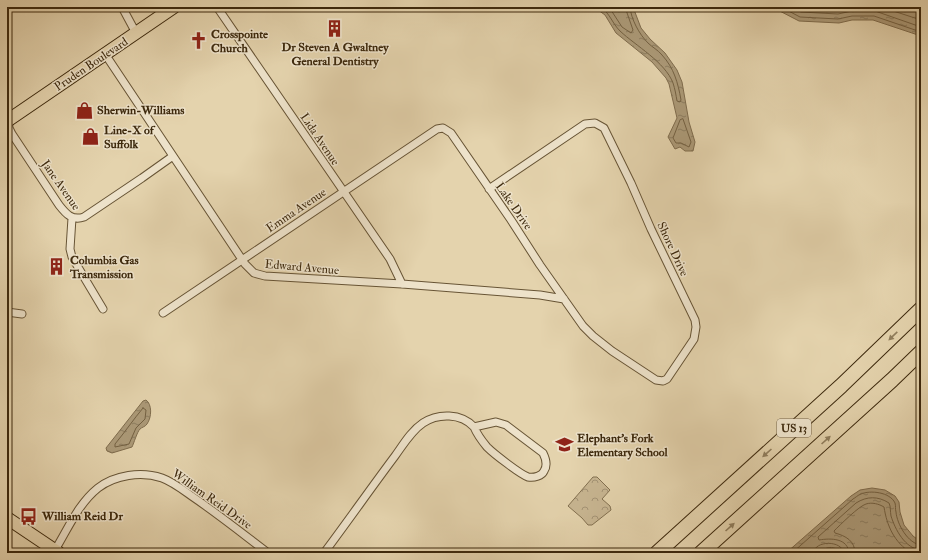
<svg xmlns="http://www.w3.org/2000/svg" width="928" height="560" viewBox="0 0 928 560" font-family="'IM FELL Double Pica',serif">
	<defs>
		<pattern id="park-crowns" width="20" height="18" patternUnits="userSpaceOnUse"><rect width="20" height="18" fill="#c8b692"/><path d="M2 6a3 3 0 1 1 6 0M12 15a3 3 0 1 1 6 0" fill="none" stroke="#a49476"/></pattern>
		<pattern id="water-ripples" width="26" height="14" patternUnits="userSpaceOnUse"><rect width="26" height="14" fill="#ab9977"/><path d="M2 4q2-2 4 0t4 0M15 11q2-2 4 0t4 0" fill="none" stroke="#8c7d60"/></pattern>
	</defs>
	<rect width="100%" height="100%" fill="#e4d3ad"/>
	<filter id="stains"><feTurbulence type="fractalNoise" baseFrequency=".005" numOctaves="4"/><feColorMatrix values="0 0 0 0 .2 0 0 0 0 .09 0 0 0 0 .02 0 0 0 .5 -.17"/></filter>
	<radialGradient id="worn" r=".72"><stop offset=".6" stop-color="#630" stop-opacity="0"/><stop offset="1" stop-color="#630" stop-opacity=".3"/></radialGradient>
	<path fill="url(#park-crowns)" stroke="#827050" d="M593,477H597L610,490L602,499L610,506L611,510L592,525H588L582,518L568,506Z"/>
	<path fill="url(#water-ripples)" stroke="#7f6c4d" d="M594,7H633L641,28L650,39L665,53L677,70L682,82L689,122L695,142L693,151H685L680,147L675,149L668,137L677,118L669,84L666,78L652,62L616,33L605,15Z
		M772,7H921V36L873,20H852L839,23L799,21Z
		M146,400C152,404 152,417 147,424C145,427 142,427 140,429C137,432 134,443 132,447L112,453L107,451L106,448L143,401Z
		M872,488L885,490L895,496L899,502L900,512L904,525L913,536L921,542V553H842C828,541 825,552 812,553C804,554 794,553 786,553L851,496L860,490Z"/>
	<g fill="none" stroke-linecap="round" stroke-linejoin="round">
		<path stroke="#746142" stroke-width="1" d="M601,7C611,15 612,23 620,31C636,46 665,62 673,83C675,89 676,95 677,101L680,102L681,100C678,83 674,68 662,55C658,50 652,47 648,43C639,34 631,19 630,7
			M609,7L622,27L631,33L633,30L625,7
			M781,7L800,17L838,19L852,16H874L921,32
			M792,7L801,12L838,14L852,11H875L921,27
			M881,7L921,20
			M683,119L691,142L689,147L681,143H676L673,138L680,120Z
			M143,408L146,410L145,419L136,428L129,444L115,447V444C125,432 133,420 143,408Z
			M792,553L853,499C855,498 858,495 861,494C870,490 890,492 895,503C896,506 895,509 896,512C897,524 908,544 921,545
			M813,553C815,540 842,540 844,553
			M849,553C848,538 831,538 819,540L818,537L856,503C867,496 878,496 889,503C891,507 890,511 891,516C895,529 905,549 921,550
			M855,553C855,541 846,536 835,533L834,531C840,525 859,506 866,504C872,502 879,504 884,507C887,526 894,542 911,553"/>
		<defs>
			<path id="street" d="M122,7L136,33
				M217,7L390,259L402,284
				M105,54L245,264L254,273L265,276L402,284L540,295L564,299
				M8,117L9,128L12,134L59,205C66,214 72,221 84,217L142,178L173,156
				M72,218L70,249L72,257L103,309
				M7,312L22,314
				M163,313L437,129L443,128L451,133L511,220L540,265L583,326L593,336L612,351L656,380L663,381L667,379L694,339L696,327L695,320L651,229L631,183L604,128L595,123L585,124L489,189
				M496,422L506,425L543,453C546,459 548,465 544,471C542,476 534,478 528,477C520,474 494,454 487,447C482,441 477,434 474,427Z
				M55,550C68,529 78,504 98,488C115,475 141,471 162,478C173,482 183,490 193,497C218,514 243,534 268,553
				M324,553C348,521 371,488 395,456C403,445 411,431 423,423C438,413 461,413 474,427"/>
			<path id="primary" d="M7,121L174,7
				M7,518L59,553"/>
			<path id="highway" d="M657,553L841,386L921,309
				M701,553L892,380L921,352"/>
		</defs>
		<use href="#street" stroke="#675435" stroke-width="9"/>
		<use href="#primary" stroke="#3d290d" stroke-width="14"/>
		<use href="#highway" stroke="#3d290d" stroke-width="16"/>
		<use href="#street" stroke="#ede2ca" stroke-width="7"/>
		<use href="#primary" stroke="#e4d3ad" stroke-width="12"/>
		<use href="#highway" stroke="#e4d3ad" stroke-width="14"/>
	</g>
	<defs><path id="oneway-solid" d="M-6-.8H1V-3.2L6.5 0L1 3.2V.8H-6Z"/></defs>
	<g fill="#907e5d">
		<use href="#oneway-solid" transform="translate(893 336) rotate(136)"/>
		<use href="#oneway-solid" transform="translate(826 440) rotate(-42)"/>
		<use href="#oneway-solid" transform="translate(767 453) rotate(138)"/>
		<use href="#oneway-solid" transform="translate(730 527) rotate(-42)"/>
	</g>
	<defs>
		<symbol id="building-bare" viewBox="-9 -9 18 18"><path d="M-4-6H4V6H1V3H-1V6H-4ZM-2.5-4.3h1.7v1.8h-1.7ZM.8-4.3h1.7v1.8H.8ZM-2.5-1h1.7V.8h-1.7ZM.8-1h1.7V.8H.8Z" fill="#8f2418" stroke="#ede2ca" stroke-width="2.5" paint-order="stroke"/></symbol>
		<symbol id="church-bare" viewBox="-9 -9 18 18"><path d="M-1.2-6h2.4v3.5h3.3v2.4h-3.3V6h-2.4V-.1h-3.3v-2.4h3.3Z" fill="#8f2418" stroke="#ede2ca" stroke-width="2.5" paint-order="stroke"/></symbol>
		<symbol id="shop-bare" viewBox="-9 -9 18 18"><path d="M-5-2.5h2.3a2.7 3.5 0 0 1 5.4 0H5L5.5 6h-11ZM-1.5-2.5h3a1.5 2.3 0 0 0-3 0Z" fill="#8f2418" stroke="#ede2ca" stroke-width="2.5" paint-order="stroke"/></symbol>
		<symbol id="school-bare" viewBox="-9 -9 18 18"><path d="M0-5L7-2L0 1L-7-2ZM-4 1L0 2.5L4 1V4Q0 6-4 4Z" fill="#8f2418" stroke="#ede2ca" stroke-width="2.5" paint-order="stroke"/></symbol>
		<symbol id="bus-bare" viewBox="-9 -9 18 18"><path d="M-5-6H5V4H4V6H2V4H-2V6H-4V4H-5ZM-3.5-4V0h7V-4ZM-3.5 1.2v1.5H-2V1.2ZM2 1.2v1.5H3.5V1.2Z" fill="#8f2418" stroke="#ede2ca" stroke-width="2.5" paint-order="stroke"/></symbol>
	</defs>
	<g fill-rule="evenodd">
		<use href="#building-bare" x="322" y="16" width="25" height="25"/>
		<use href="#church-bare" x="186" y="28" width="25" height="25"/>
		<use href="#shop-bare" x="72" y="98" width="25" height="25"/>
		<use href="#shop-bare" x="78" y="124" width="25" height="25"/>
		<use href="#building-bare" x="44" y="254" width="25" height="25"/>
		<use href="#school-bare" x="552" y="432" width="25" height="25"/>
		<use href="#bus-bare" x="16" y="504" width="25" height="25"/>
	</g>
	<g text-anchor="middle" stroke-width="3" stroke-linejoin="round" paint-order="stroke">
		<rect fill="#ede2ca" stroke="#726046" stroke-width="1" x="777" y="419" width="34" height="18" rx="3"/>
		<g font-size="11" font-weight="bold" fill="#3d290d">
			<text x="794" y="432">US 13</text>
		</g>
		<g font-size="12" font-weight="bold" fill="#3d290d" stroke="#ede2ca" text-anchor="start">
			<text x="211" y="38">Crosspointe<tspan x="211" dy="14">Church</tspan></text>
			<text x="335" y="51" text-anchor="middle">Dr Steven A Gwaltney<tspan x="335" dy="14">General Dentistry</tspan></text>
			<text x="97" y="114">Sherwin-Williams</text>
			<text x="104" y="134">Line-X of<tspan x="104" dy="14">Suffolk</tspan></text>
			<text x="70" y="264">Columbia Gas<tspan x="70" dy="14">Transmission</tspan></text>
			<text x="577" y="442">Elephant's Fork<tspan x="577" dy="14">Elementary School</tspan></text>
			<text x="42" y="520">William Reid Dr</text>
		</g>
		<g font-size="12" fill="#3d290d" stroke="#ede2ca">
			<text transform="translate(91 64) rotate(-34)" y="4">Pruden Boulevard</text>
			<text transform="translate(320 139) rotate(56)" y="4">Lida Avenue</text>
			<text transform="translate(61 185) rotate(55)" y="4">Jane Avenue</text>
			<text transform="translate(514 206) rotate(55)" y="4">Lake Drive</text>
			<text transform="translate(296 210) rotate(-34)" y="4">Emma Avenue</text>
			<text transform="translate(673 249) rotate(65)" y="4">Shore Drive</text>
			<text transform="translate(302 267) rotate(5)" y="4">Edward Avenue</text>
			<text transform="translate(212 499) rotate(35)" y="4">William Reid Drive</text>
		</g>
	</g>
	<rect width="928" height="560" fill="none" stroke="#e4d3ad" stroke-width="24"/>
	<rect x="8" y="8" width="912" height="544" fill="none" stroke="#3d290d" stroke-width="2"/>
	<rect x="12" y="12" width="904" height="536" fill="none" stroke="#3d290d"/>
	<rect width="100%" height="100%" filter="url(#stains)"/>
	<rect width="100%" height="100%" fill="url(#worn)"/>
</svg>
